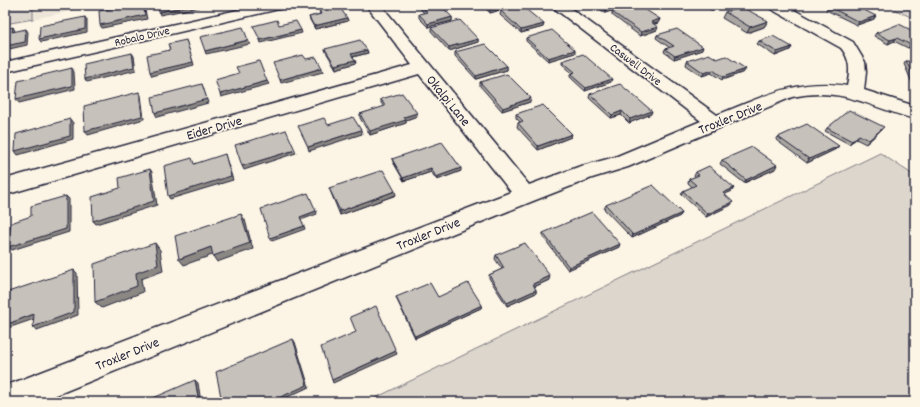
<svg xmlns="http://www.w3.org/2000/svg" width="920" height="407" viewBox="0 0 920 407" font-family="Dekko,sans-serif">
	<rect width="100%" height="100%" fill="#fcf5e5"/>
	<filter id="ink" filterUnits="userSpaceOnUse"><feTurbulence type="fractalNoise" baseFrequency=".025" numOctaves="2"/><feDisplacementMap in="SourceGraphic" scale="8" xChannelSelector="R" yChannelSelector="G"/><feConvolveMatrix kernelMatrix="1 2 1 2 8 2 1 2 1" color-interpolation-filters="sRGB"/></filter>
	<g filter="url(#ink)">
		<path fill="#ece5d8" d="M33,5H100L33,19Z"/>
		<path fill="#dcd6cc" stroke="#7f7c84" d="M5,5H33V19L5,24Z
			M885,5H915V19Z
			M880,153L915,176V402H367Z"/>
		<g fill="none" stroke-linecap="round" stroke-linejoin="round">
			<defs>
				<path id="minor" d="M260,5H286L284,8L279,9L5,72V62Z
					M366,5H381L529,185L578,167L615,157L701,121L550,5H566L717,115C762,97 798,78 847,86C850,72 851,60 841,48L769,8L767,5H785L853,42L865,62L866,72L864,90L915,106V119C869,107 842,86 792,97L628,167L592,178L533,201L39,402H5V386L511,192L419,74L5,195V179L412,65Z"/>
			</defs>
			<use href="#minor" stroke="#22223b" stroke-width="3"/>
			<use href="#minor" fill="#fcf5e5" fill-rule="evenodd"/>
		</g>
		<path fill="#aaa6a1" stroke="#22223b" d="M418,5H440L452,17V21L428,27L419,18V14L424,13L418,6Z
			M482,5H517L490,13Z
			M594,5H627V6L605,13Z
			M703,5H726L711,10Z
			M828,6L874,19L857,25L826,10Z
			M319,10L347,18L348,21L315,29L310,20L309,17L320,14Z
			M501,11L544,24L543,27L521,33L500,15Z
			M612,12L660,19L658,23L654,24L657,30L640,36L612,15Z
			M725,12L768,21L764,27L747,33L722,18Z
			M431,28L478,39V42L449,51L431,31Z
			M915,32V45L908,48L894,41L888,44L874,36L876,33Z
			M657,35L702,50L674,59L664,52L665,49L670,48L656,38Z
			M526,38L575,53L548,61L526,41Z
			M759,41L792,47L790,50L775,56L757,44Z
			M325,49L367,50L368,53L353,57L356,63L336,69L326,52Z
			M455,52L507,66V70L476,79L455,56Z
			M717,59L744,72L722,80L711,73L702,76L686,65L687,61Z
			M562,61L611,82L585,91L570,77V74L572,73L562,64Z
			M906,61L915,62V85H913L904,64Z
			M480,82L530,102L502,111L480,86Z
			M590,94L651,114L629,123L621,115L611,118L589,98Z
			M381,99L417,116L406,120V123L370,135L360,118V114L384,107L381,103Z
			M516,114L571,137L538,150L517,127L518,123L520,122L516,118Z
			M827,128L881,130L866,144L856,139L849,144L825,131Z
			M778,137L839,146L836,149L807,163L776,140Z
			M392,159L461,171L437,180L431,172L404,181L393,162Z
			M722,160L775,169L744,183L720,164Z
			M696,172L732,191L725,194L731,205L706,217L681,194L683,191L692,187L688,183L689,179L695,177L694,176Z
			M329,188L396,195L340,215Z
			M606,205L682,213L680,216L632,238L604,209Z
			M543,233L619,247L568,270L543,237Z
			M496,255L549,280L534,287L536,290V293L507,306L489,278V275L502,269L495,259Z
			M396,297H438L482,305L481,308L415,338L397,300Z"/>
		<path fill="#8b8783" stroke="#22223b" d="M143,5L144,6L147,19L102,28L100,25Z
			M191,5H200V7L160,15L159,12Z
			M507,5H517L490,13V9Z
			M621,5H627V6L605,13V9Z
			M712,5H726L711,10Z
			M876,16L874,19L857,25L859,22Z
			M85,17L87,20V32L41,42L39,39Z
			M452,17V21L428,27V24Z
			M347,18L348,21L315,29L314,26Z
			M660,19L658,23L650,25L651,22Z
			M768,21L764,27L747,33L750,27Z
			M544,24L543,27L521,33V30Z
			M13,27L15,31V35L12,32Z
			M658,27L657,30L640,36L641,32Z
			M26,29L28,32L27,45L5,50V46Z
			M301,30L302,33L261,43L260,40Z
			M897,38L894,41L888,44L890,40Z
			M478,39V42L449,51V47Z
			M186,40L194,65L152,76L150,72Z
			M248,40L250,44L206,54L205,51Z
			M915,43V45L908,48L911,45Z
			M703,47L702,50L674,59L675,56Z
			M792,47L790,50L775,56L777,52Z
			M367,50L368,53L352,57L351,54Z
			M575,50V53L548,61V58Z
			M132,53L134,56L136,70L87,82L85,79Z
			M355,60L356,63L336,69L335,65Z
			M507,66V70L476,79V76Z
			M72,68L74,72L75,89L19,103L16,99Z
			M322,68L323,72L281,83L280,80Z
			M746,69L744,72L722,80L723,77Z
			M713,70L711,73L702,76L704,73Z
			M612,79L611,82L585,91L586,88Z
			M267,81L269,84L221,97L220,94Z
			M202,84L208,103L157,117L155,113Z
			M139,92L141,95L144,119L88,135L85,131Z
			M531,98L530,102L502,111L503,108Z
			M622,111L621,115L611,118L612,115Z
			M652,111L651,114L629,123L630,119Z
			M417,113V116L406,120V123L370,135V131L404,117Z
			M70,119L73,123V139L18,155L15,151Z
			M884,127L881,130L866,144L869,140Z
			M361,130L362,134L309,151L308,147Z
			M572,134L571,137L538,150V146Z
			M859,135L856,139L849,144L852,141Z
			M839,146L836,149L807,163L809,159Z
			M295,150L296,153L244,170L242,166Z
			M225,154L226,158L233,180L170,199L168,196Z
			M777,165L775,169L744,183L746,180Z
			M431,168V172L404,181L403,178Z
			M461,168V171L437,180L436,177Z
			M150,169L152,172L157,205L96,224L93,221Z
			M734,188L732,191L721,196L723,193Z
			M395,191L396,195L340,215V211Z
			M66,196L69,199V232L12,250L8,247Z
			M733,202L731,205L706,217L708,214Z
			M316,211L317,214L301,220L300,217Z
			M682,213L680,216L632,238L633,235Z
			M241,214L245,220L253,249L217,262L213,256Z
			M304,226L305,229L272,241L270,238Z
			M155,243L160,250L163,271L141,279L143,292L102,308L95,302L136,273Z
			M620,244L619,247L568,270L569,267Z
			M211,247L215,254L184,265L179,259Z
			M74,270L77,273L78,315L37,330L33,327Z
			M550,276L549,280L532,288L533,284Z
			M536,290V293L507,306V303Z
			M482,305L481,308L415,338V336Z
			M34,314L37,318L5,329V325Z
			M293,339L295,342L309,387L277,402H270Z
			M396,351L397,354L333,383L332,380Z
			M195,380L198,383L201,402H199Z"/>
		<path fill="#c6c1bb" stroke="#22223b" d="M130,5H143L145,15L100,25L99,11Z
			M157,5H191L159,12Z
			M420,5H440L452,17L428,24L419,14L427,12Z
			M485,5H507L490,9Z
			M599,5H621L605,9Z
			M637,5H638L660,19L651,22L658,27L641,32L612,12Z
			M833,5H854L876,16L859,22L828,6Z
			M339,6L347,18L314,26L309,17L321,14L319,10Z
			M522,6L544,24L521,30L501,11Z
			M742,7L768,21L750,27L725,12Z
			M85,17V29L39,39L40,26Z
			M277,20L279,25L296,21L301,30L260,40L253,26Z
			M460,20L478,39L449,47L431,28Z
			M899,24L915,32V43L911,45L897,38L890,40L876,33Z
			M13,27L12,32L26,29L25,42L5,46V29Z
			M243,27L248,40L205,51L200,37Z
			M677,29L703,47L675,56L665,49L674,46L657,35Z
			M552,30L575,50L548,58L526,38Z
			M773,36L792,47L777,52L759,41Z
			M186,40L193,62L150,72L147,55L170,50L168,44Z
			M360,40L367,50L351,54L355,60L335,65L325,49Z
			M485,44L507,66L476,76L455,52Z
			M132,53L134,67L85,79L84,64Z
			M583,54L612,79L586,88L570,74L575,72L562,61Z
			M709,54L717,59L726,56L746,69L723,77L713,70L704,73L687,61Z
			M303,55L306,59L316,57L322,68L280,80L273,63Z
			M259,61L267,81L220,94L215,80L239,73L236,67Z
			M906,61L915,62V79Z
			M72,68V86L16,99L18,81Z
			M507,74L531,98L503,108L480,82Z
			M202,84L207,99L155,113L152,97Z
			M620,84L652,111L630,119L622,111L612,115L590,94Z
			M139,92L142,116L85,131L84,106Z
			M402,93L417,113L404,117L406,120L370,131L360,114L385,106L381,99Z
			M543,105L572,134L538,146L518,123L523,121L516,114Z
			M849,110L884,127L869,140L859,135L852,141L827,128Z
			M353,117L361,130L308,147L298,126L324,118L328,125Z
			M70,119V136L15,151L16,134Z
			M807,124L839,146L809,159L778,137Z
			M286,130L295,150L242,166L235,145Z
			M442,142L461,168L436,177L431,168L403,178L392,159Z
			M752,147L777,165L746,180L722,160Z
			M225,154L231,176L168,196L164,166L192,158L194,164Z
			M709,166L734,188L723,193L733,202L708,214L683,191L696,185L689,179L699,175L696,172Z
			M150,169L154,201L93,221L92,197L120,188L119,178Z
			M383,170L395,191L340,211L329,188Z
			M653,185L682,213L633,235L606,205Z
			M308,193L316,211L300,217L304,226L270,238L261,209Z
			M66,196V229L8,247L11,223L31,216V206Z
			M592,212L620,244L569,267L543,233Z
			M241,214L250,243L213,256L211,247L179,259L175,236Z
			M155,243L158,265L136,273L137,286L95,302L94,264Z
			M525,243L550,276L533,284L536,290L507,303L489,275L504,268L496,255Z
			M74,270V312L33,327L34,314L5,325V293Z
			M430,283L438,297L468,283L482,305L415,336L396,297Z
			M376,306L396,351L332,380L321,347L356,332L350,317Z
			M293,339L307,385L270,402H222L216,372Z
			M195,380L199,402H144Z"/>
	</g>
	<g text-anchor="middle" stroke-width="3.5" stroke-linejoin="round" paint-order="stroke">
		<g font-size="12" fill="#22223b" stroke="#fcf5e5">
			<text transform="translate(142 36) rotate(-13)" y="4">Robalo Drive</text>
			<text transform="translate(636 64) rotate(37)" y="4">Caswell Drive</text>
		</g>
		<g font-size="14" fill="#22223b" stroke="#fcf5e5">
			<text transform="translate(449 100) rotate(51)" y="5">Okalpi Lane</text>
			<text transform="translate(730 117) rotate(-22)" y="5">Troxler Drive</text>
			<text transform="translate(214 127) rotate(-16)" y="5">Eider Drive</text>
			<text transform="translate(428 233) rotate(-22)" y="5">Troxler Drive</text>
			<text transform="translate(127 353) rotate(-22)" y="5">Troxler Drive</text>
		</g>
	</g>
	<rect width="920" height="407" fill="none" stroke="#fcf5e5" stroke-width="20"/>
	<rect x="10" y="10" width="900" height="387" fill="none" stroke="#22223b" stroke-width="1.5" filter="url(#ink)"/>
</svg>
